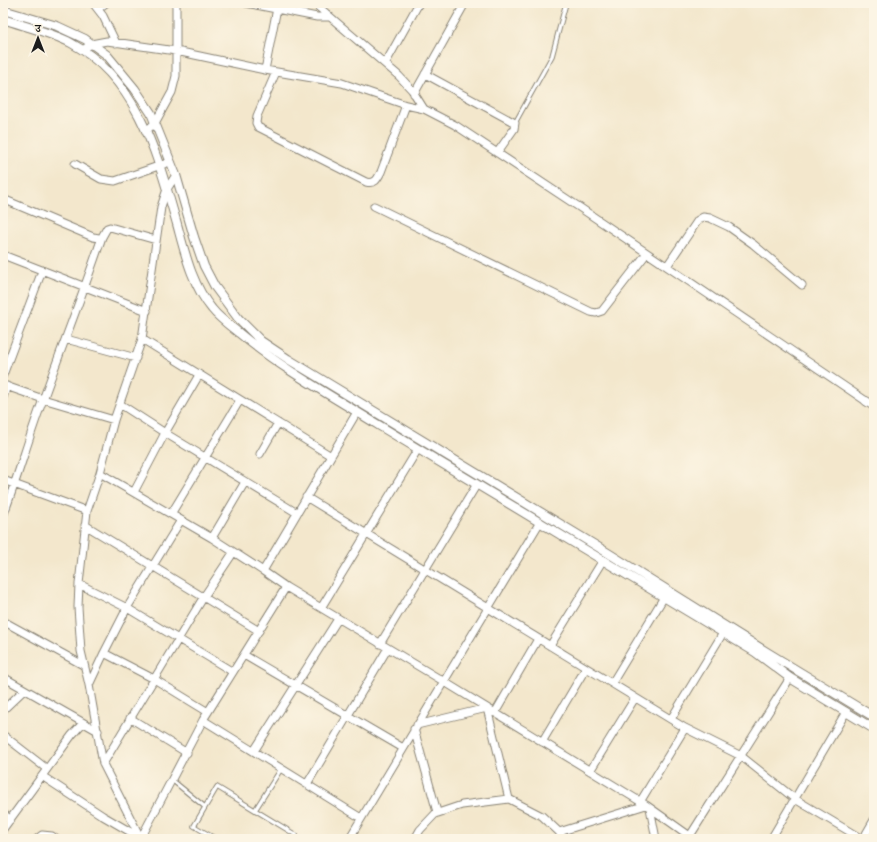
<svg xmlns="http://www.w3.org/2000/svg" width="877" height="842" viewBox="0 0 877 842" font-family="'IM FELL Double Pica','Noto Serif Devanagari',serif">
	<rect width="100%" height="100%" fill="#fcf5e5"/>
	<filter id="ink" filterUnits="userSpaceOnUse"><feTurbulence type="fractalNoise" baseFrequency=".025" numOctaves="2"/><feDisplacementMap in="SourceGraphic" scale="8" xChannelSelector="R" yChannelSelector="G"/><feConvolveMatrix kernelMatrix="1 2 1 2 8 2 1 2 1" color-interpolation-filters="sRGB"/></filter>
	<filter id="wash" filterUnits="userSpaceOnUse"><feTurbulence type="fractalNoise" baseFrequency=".012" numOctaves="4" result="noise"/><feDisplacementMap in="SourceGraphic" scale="16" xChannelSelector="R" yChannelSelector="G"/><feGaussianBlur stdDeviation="0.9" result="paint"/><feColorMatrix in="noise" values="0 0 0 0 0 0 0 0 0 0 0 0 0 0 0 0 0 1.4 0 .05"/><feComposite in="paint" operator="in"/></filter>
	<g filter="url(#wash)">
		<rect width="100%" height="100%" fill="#f3e7cc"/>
	</g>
	<g filter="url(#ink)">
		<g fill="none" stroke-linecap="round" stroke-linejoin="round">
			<defs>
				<path id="service" d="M515,123L552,56L566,3
					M172,780L205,807
					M255,810L281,769
					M216,839L194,826L217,787L296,835L293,839"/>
				<path id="minor" d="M93,3L103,16L116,43
					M246,3L317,17H330
					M314,3L399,76L412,90L424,109
					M98,9L106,3
					M83,50L91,44L107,41L176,51L265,70L342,83L406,105L424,109L455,125L579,207L866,401
					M385,64L419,3
					M265,70L278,3
					M276,72L257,116L256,123L258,127L366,182C375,184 377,180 381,172L406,105
					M425,74L515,123L514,129L497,153
					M414,94L464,5
					M146,131L155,123L172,92L176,76V3
					M75,164L101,179L115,181L170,162
					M3,199L93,237L99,238L102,237L107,228L110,227L156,240
					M374,206L591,312L596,313L602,311L647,253
					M3,255L147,311
					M667,266L698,220L703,217L710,218L729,227L753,244L802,285
					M66,339L136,358
					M142,339L331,456
					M3,375L42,271
					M3,385L43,399L114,420
					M3,397L7,386
					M120,404L165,433L297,513
					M260,454L278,423
					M100,473L212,538L263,571L286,587L443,681L646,805L694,839
					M3,480L87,511
					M134,492L165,433L199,375
					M306,497L685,728L741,756L795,799L862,839
					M171,514L240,400
					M3,516C18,477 29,436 44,397C63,344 84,291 102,237
					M85,525L259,631
					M212,538L245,482
					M263,571L357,412
					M79,584L127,608L233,672
					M321,608L418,449
					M3,621L83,665
					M380,644L477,484
					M550,646L603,560
					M104,653L154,679L208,712
					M244,655L403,748
					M3,677L98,731
					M612,683L664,597
					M89,685L104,653L127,608L181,520
					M3,710L24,690
					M495,713L538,639
					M130,718L187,753
					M671,719L723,633
					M203,720L361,818
					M417,725L487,708L509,799
					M414,729L437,812
					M3,735L47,769
					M542,742L586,668
					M254,751L338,619
					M103,764L203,598L233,553
					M590,771L635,698
					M42,776L103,816L141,838L203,720L286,587
					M307,784L388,648
					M640,802L685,728
					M650,808L656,839
					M3,813L10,820
					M3,829L72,735L83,723
					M559,832L646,805
					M37,839L42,835L52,836L56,839
					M141,839L103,764L89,685L81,651L78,607L79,584L87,511L100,473L114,420L142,339L161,207L167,189L176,175
					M349,839L540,522
					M415,839L420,830L437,812L438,813L462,805L509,799L542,816L559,832L563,839
					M688,839L790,678
					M771,839L846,712
					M863,839L874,820"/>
				<path id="tertiary" d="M3,10L57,26L85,39L107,55L135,89L151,113L176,175L194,237L204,266L215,287L238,318L261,341L288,359L608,553L770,654L874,717
					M3,19C23,26 53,33 71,43C138,79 157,155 177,224C185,253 192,285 212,309C219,318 230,326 239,333C282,369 332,396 380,426C505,502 630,576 755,652L790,678L874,729
					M866,401L874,406"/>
			</defs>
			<use href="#service" stroke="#888274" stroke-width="5.5"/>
			<use href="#minor" stroke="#888274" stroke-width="9"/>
			<use href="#tertiary" stroke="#888274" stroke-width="10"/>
			<use href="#service" stroke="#fff" stroke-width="3.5"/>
			<use href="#minor" stroke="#fff" stroke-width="7"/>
			<use href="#tertiary" stroke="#fff" stroke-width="8"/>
		</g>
	</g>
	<rect width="877" height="842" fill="none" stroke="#fcf5e5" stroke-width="16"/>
	<g transform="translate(38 38)" stroke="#fcf5e5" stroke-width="3" paint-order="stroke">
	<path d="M0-3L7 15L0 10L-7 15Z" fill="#1c1c1c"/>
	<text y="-6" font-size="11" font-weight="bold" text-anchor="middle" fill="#1c1c1c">उ</text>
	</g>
</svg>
